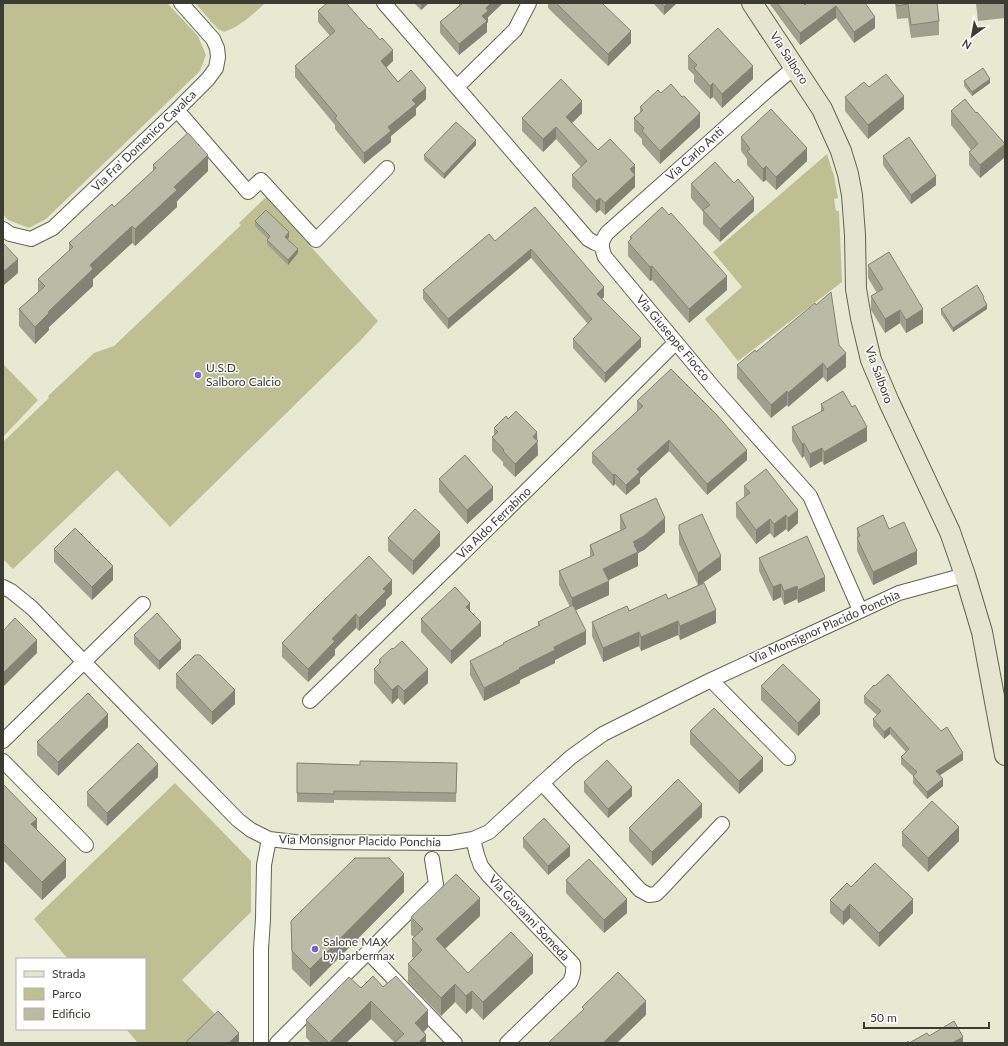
<svg xmlns="http://www.w3.org/2000/svg" width="1008" height="1046" viewBox="0 0 1008 1046" font-family="Lato,sans-serif">
	<rect width="100%" height="100%" fill="#e7e9d1"/>
	<path fill="#bec093" d="M3,3H167L198,36L206,55L200,71L46,219L29,228L8,220L3,214Z
		M195,3H265C252,15 241,26 224,32L218,29Z
		M827,154L834,176L838,198L834,199L836,211H839L842,282L738,361L705,319L742,287L713,252Z
		M266,197L378,321L361,340L170,527L117,470L13,569L3,559V442L49,398L48,396L94,353L114,346L241,225L239,223Z
		M3,364L38,400L3,437Z
		M175,783L251,861V912L182,980L215,1014L185,1043H138L126,1029H145V959H68L34,919Z"/>
	<g fill="none" stroke-linecap="round" stroke-linejoin="round">
		<defs>
			<path id="street" d="M384,3L588,239L595,243L601,245
				M795,67L770,88L607,233C600,243 601,247 605,257L714,388L810,496L860,610
				M457,87L515,30L529,3
				M177,110L248,192L261,180L316,240L387,168
				M3,229L10,234L31,239L53,228L177,110L208,79L216,68L218,57L217,48L213,39L181,3
				M3,587L11,591L32,608L84,662L238,820L251,830L269,839L295,842L450,843L473,839L489,832L542,783L571,757L603,734L711,680L899,593L965,575
				M711,680L788,758
				M310,701L454,562L592,426L676,342
				M3,741L143,604
				M3,761L86,845
				M542,783L640,890L649,895L656,894L664,886L722,824
				M473,839L477,855L481,866L489,876L573,964C574,971 573,976 570,982L507,1043
				M368,952L455,1043
				M261,1043V949L263,919L264,865L269,839
				M277,1043L436,884L432,859"/>
			<path id="secondary" d="M752,3L822,109L841,151L848,174L852,195L855,235L856,289L861,318L871,360L889,402L950,532L965,575L982,632L1005,755"/>
		</defs>
		<use href="#street" stroke="#63644f" stroke-width="16"/>
		<use href="#secondary" stroke="#63644f" stroke-width="22"/>
		<use href="#street" stroke="#fff" stroke-width="14"/>
		<use href="#secondary" stroke="#e5e5cf" stroke-width="20"/>
	</g>
	<path fill="#a0a18d" d="M414,3H429L421,10Z
		M459,3H503L488,17V22L487,23V32L459,55L440,33V22L459,6Z
		M548,3H602L631,43L608,66L548,8Z
		M653,3H677L664,15Z
		M769,3H803L805,5L865,3L875,28L854,43L836,18L800,45Z
		M895,3H937L939,21V35L911,38L908,18L897,19Z
		M976,3H1005V18L978,21Z
		M318,11L393,61L386,68L398,82L426,99L416,108V115L391,136V142L364,164L335,129V125L295,77V66L330,36L318,22Z
		M688,56L753,79L722,108L713,97L710,99L694,82V75L688,69Z
		M964,81L990,83L972,96L964,86Z
		M869,87L904,109L868,139L845,111V97Z
		M661,93L700,127L660,164L642,144V139L634,131V118L640,113V107Z
		M951,111L1005,157L980,178L969,165V152L971,150L951,125Z
		M582,113L572,123L598,150L635,174V187L605,215L600,210L596,213L572,187V175L581,167L556,139L543,152L522,131V118Z
		M741,137L807,161L776,190L766,180L763,182L747,165V159L741,151Z
		M476,145L444,179L424,160V155Z
		M883,156L936,185L911,204L883,165Z
		M153,165L208,171L177,201V207L135,246L132,243L93,279V286L49,327V330L35,344L19,326V309L38,292V279L69,251V243L114,207L153,171Z
		M691,184L754,211L720,242L703,224V212L691,198Z
		M535,207L604,297L602,299L641,347L605,383L573,348V339L588,324L531,258L448,329L423,299V290L495,241Z
		M255,221L289,237L288,239L298,253L288,265L267,244V240L268,239L255,226Z
		M630,237L727,290L689,323L652,280L650,281L628,256V242L630,240Z
		M868,265L923,323L906,333L900,323L885,333L871,310V296L877,293L868,278Z
		M941,309H987L953,332L941,314Z
		M839,345L846,367L827,382L823,377L788,407L787,405L771,418L737,378V365L756,352Z
		M637,401L747,460L707,495L669,451L640,478V483L626,495L615,484L613,486L592,463V453L637,411Z
		M821,404L867,441L824,465L822,461L810,468L804,456L802,458L792,441V427L821,412Z
		M508,419L537,441L538,455L515,477L503,465V462L492,451V437L494,436V428Z
		M439,479L493,500L467,524L439,492Z
		M744,486L798,523L788,532L786,529L774,538L770,533L756,544L736,517V503L744,497Z
		M620,515L665,532L644,550L638,553V566L608,580L609,595L576,610L586,644L555,660V663L520,680V683L484,701L470,675V661L503,645V643L538,626V622L570,607L559,585V571L590,557V545L621,530L620,529Z
		M679,525L721,570L703,583L716,623L680,640L678,635L641,651L639,646L603,662L592,636V622L668,599L698,585L679,544Z
		M857,528L889,529L917,564L873,585L857,551Z
		M388,538L440,546L413,575L388,551Z
		M54,549L113,580L92,600L54,562Z
		M759,558L825,591L798,603L797,599L784,605L781,597L773,601L759,571Z
		M392,594L386,600V605L359,631L356,628L335,649V655L308,682L282,657V643Z
		M421,619L481,636L451,664L421,632Z
		M134,635L181,649L159,670L134,644Z
		M379,660L428,683L404,705L398,698L392,704L374,683V669L379,664Z
		M176,674L235,704L212,725L176,688Z
		M761,686L820,714L798,736L761,700Z
		M864,696L963,760L939,775L943,786L927,799L913,783V776L901,764V757L906,752L890,734L884,739L873,726V719L877,715L864,703Z
		M108,727L58,776L37,755V742Z
		M690,731L763,771L739,794L690,744Z
		M297,763L360,765L457,763L456,802L334,800V803L297,802Z
		M158,777L107,826L87,806V792Z
		M584,782L632,796L608,818L584,792Z
		M3,784L66,877L42,900L3,860Z
		M702,817L652,866L629,841V828Z
		M902,832L959,841L928,872L902,846Z
		M523,838L570,856L548,875L523,847Z
		M566,880L627,913L604,933L566,893Z
		M851,887L913,913L879,947L850,918L843,925L830,913V900Z
		M404,892L310,987L292,969L291,921Z
		M480,916L445,949L468,973H533L483,1020L472,1008L466,1014L455,1002L441,1016L408,982V964L414,958L412,957V939L414,937L411,935V917Z
		M383,987L428,1027L424,1032L426,1043H395L371,1019L346,1043H311L306,1037V1020L361,988Z"/>
	<path fill="#828373" d="M421,3H429L421,10Z
		M491,3H503L488,17V22L487,23V32L459,55V44L482,16L486,8Z
		M668,3H677L664,15V6Z
		M836,6V18L800,45V33Z
		M875,17V28L854,43V32Z
		M631,31V43L608,66V54Z
		M393,50V61L381,72V61Z
		M753,66V79L722,108V94Z
		M990,79V83L972,96V92Z
		M713,83V97L710,99V86Z
		M426,88V99L416,108V115L391,136V142L364,164V153L412,100Z
		M904,96V109L868,139V125Z
		M582,101V113L566,129V117Z
		M700,113V127L660,164V151Z
		M556,127V139L543,152V139Z
		M476,140V145L444,179V174Z
		M1005,144V157L980,178V165Z
		M807,148V161L776,190V177Z
		M208,155V171L177,201V207L135,246V229L174,187Z
		M635,165V187L605,215V203L630,169Z
		M766,166V180L763,182V169Z
		M936,176V185L911,204V195Z
		M600,198V210L596,213V201Z
		M754,198V211L720,242V229Z
		M132,226V243L93,279V286L49,327V330L35,344V327L90,265Z
		M289,232V237L285,241V237Z
		M298,249V253L288,265V260Z
		M531,249V258L448,329V319Z
		M18,259V273L3,286V272Z
		M652,266V280L650,281V267Z
		M727,276V290L689,323V309Z
		M604,287V297L597,303V294Z
		M987,305V309L953,332V328Z
		M923,309V323L906,333V320Z
		M900,310V323L885,333V319Z
		M641,338V347L605,383V373Z
		M846,353V367L827,382V369Z
		M823,363V377L788,407V393Z
		M787,391V405L771,418V405Z
		M867,427V441L824,465V452Z
		M537,432L538,455L515,477V464L533,437Z
		M669,440V451L640,478V483L626,495V485L637,469Z
		M804,443V456L802,458V444Z
		M822,448V461L810,468V454Z
		M747,450V460L707,495V484Z
		M615,474V484L613,486V475Z
		M493,487V500L467,524V510Z
		M798,510V523L788,532V518Z
		M786,515V529L774,538V524Z
		M665,518V532L644,550L638,553V566L603,583V569L633,542Z
		M770,519V533L756,544V530Z
		M440,532V546L413,575V561Z
		M917,551V564L873,585V572Z
		M721,556V570L698,586V573Z
		M113,566V580L92,600V587Z
		M825,577V591L798,603V590Z
		M392,580V594L386,600V605L359,631V618L383,589Z
		M609,581V595L572,612V598Z
		M781,584V597L773,601V587Z
		M797,586V599L784,605V591Z
		M470,603V616L466,607Z
		M716,610V623L680,640V626Z
		M356,614V628L335,649V655L308,682V669L332,639Z
		M678,621V635L641,651V637Z
		M481,622V636L451,664V651Z
		M586,631V644L555,660V663L520,680V683L484,701V688L554,647Z
		M639,632V646L603,662V648Z
		M37,640V653L3,687V673Z
		M181,640V649L159,670V661Z
		M428,669V683L404,705V691Z
		M398,685V698L392,704V690Z
		M235,690V704L212,725V712Z
		M820,700V714L798,736V723Z
		M108,714V727L58,776V762Z
		M890,727V734L884,739V732Z
		M963,753V760L936,778V771Z
		M763,758V771L739,794V781Z
		M158,764V777L107,826V813Z
		M943,779V786L927,799V792Z
		M632,787V796L608,818V809Z
		M702,804V817L652,866V852Z
		M37,819V836L31,824Z
		M959,827V841L928,872V858Z
		M570,846V856L548,875V866Z
		M66,859V877L42,900V882Z
		M404,874V892L310,987V969Z
		M480,898V916L436,957V939Z
		M627,899V913L604,933V920Z
		M913,899V913L879,947V933Z
		M850,904V918L843,925V912Z
		M533,955V973L483,1020V1002Z
		M455,984V1002L441,1016V998Z
		M472,991V1008L466,1014V996Z
		M371,1001V1019L346,1043H329Z
		M646,1001V1015L617,1043H603Z
		M428,1010V1027L415,1041V1023Z
		M239,1033V1043H229Z
		M426,1035V1043H420V1041Z
		M963,1037V1043H952Z"/>
	<path fill="#babba4" stroke="#828373" d="M327,3H346L369,29L370,28L380,40L382,38L393,50L381,61L398,82L411,70L426,88L412,100L416,104L388,127L391,131L364,153L335,118L337,116L295,66L335,31L318,11Z
		M463,3H491L486,8L488,11L482,16L487,21L459,44L440,22Z
		M556,3H602L631,31L608,54Z
		M661,3H668L664,6Z
		M777,3H803L805,5L807,3H865L875,17L854,32L836,6L800,33Z
		M897,3H937L939,21L911,25L908,4L897,6Z
		M718,28L753,66L722,94L713,83L710,86L694,68L697,65L688,56Z
		M983,68L990,79L972,92L964,81Z
		M886,74L904,96L868,125L845,97L864,82L869,87Z
		M561,79L582,101L566,117L598,150L610,139L635,165L630,169L635,175L605,203L600,198L596,201L572,175L587,161L556,127L543,139L522,118Z
		M671,84L682,97L684,96L700,113L660,151L642,131L644,128L634,118L643,110L640,107L658,90L661,93Z
		M965,99L976,113L977,112L1005,144L980,165L969,152L978,144L951,111Z
		M771,109L807,148L776,177L766,166L763,169L747,151L750,149L741,137Z
		M456,122L476,140L444,174L424,155Z
		M188,133L208,155L174,187L177,190L135,229L132,226L90,265L93,269L48,312L49,313L35,327L19,309L45,286L38,279L73,247L69,243L112,204L114,207L156,168L153,165Z
		M909,137L936,176L911,195L883,156Z
		M715,162L734,183L738,179L754,198L720,229L703,210L710,205L691,184Z
		M535,207L604,287L597,294L641,338L605,373L573,339L592,319L531,249L448,319L423,290L489,234L495,241Z
		M662,207L669,215L671,213L727,276L689,309L652,266L650,267L628,242L632,238L630,237Z
		M266,210L289,232L285,237L298,249L288,260L267,240L270,236L255,221Z
		M3,243L18,259L3,272Z
		M889,252L923,309L906,320L900,310L885,319L871,296L883,289L868,265Z
		M977,285L984,297L983,298L987,305L953,328L941,309Z
		M831,292L839,345L846,353L827,369L823,363L788,393L787,391L771,405L737,365L755,350L756,352L815,303L816,305Z
		M671,369L717,415L747,450L707,484L669,440L637,469L640,472L626,485L615,474L613,475L592,453L643,406L637,401Z
		M843,391L852,407L855,405L867,427L824,452L822,448L810,454L804,443L802,444L792,427L824,410L821,404Z
		M516,411L537,432L533,437L538,441L515,464L503,451L504,450L492,437L498,432L494,428L506,416L508,419Z
		M465,455L493,487L467,510L439,479Z
		M766,469L798,510L788,518L786,515L774,524L770,519L756,530L736,503L750,493L744,486Z
		M656,498L665,518L644,536L633,542L635,544L634,545L638,552L603,569L609,581L572,598L559,571L594,555L590,545L626,528L620,515Z
		M415,509L440,532L413,561L388,538Z
		M702,514L721,556L698,573L679,530V525Z
		M883,515L889,529L904,522L917,551L873,572L857,538L860,536L857,528Z
		M75,528L113,566L92,587L54,549Z
		M807,536L825,577L798,590L797,586L784,591L781,584L773,587L759,558Z
		M369,556L392,580L383,589L386,591L359,618L356,614L332,639L335,641L308,669L282,643L317,607Z
		M704,583L716,610L680,626L678,621L641,637L639,632L603,648L592,622L627,606L629,611L666,594L668,599Z
		M455,587L470,603L466,607L481,622L451,651L421,619Z
		M573,605L586,631L554,647L555,650L519,668L520,669L484,688L470,661L504,644L503,643L540,625L538,622Z
		M157,613L181,640L159,661L134,635Z
		M15,618L37,640L3,673V631Z
		M402,641L428,669L404,691L398,685L392,690L374,669L381,662L379,660L392,648L393,649Z
		M195,655H200L235,690L212,712L176,674Z
		M783,664L820,700L798,723L761,686Z
		M888,674L941,731L947,727L963,753L936,771L943,779L927,792L913,776L917,772L901,757L909,749L890,727L884,732L873,719L881,711L864,696L874,685L875,686Z
		M88,693L108,714L58,762L37,742Z
		M714,708L763,758L739,781L690,731Z
		M138,743L158,764L107,813L87,792Z
		M607,760L632,787L608,809L584,782Z
		M360,761L457,763L456,793L334,791V794L297,793V763L360,765Z
		M678,779L702,804L652,852L629,828Z
		M3,784L37,819L31,824L66,859L42,882L3,843Z
		M932,801L959,827L928,858L902,832Z
		M544,818L570,846L548,866L523,838Z
		M355,858H389L404,874L310,969L292,951L291,921Z
		M589,859L627,899L604,920L566,880Z
		M875,863L913,899L879,933L850,904L843,912L830,900L847,883L851,887Z
		M456,874L480,898L436,939L468,973L511,932L533,955L483,1002L472,991L466,996L455,984L441,998L408,964L422,950L412,939L423,929L411,917Z
		M618,972L646,1001L603,1043H548L584,1009L582,1007Z
		M373,976L383,987L396,976L428,1010L415,1023L426,1035L420,1041L422,1043H394L404,1034L371,1001L329,1043L306,1020L349,977L361,988Z
		M218,1011L239,1033L229,1043H185Z
		M954,1021L963,1037L952,1043H906L908,1041L909,1043L927,1033L929,1036Z"/>
	<g fill="#7a5fda" stroke="#fff" stroke-width="1.5">
		<circle cx="198" cy="375" r="4"/>
		<circle cx="315" cy="949" r="4"/>
	</g>
	<g text-anchor="middle" stroke-width="3" stroke-linejoin="round" paint-order="stroke">
		<g font-size="12" fill="#3b3c32" stroke="#fff">
			<text transform="translate(789 58) rotate(57)" y="4">Via Salboro</text>
			<text transform="translate(144 141) rotate(-44)" y="4">Via Fra' Domenico Cavalca</text>
			<text transform="translate(695 154) rotate(-42)" y="4">Via Carlo Anti</text>
			<text transform="translate(673 338) rotate(50)" y="4">Via Giuseppe Fiocco</text>
			<text transform="translate(879 375) rotate(70)" y="4">Via Salboro</text>
			<text transform="translate(494 523) rotate(-44)" y="4">Via Aldo Ferrabino</text>
			<text transform="translate(825 627) rotate(-24)" y="4">Via Monsignor Placido Ponchia</text>
			<text transform="translate(360 841) rotate(1)" y="4">Via Monsignor Placido Ponchia</text>
			<text transform="translate(529 918) rotate(47)" y="4">Via Giovanni Someda</text>
		</g>
		<g font-size="12" fill="#3b3c32" stroke="#fff" text-anchor="start">
			<text x="206" y="372">U.S.D.<tspan x="206" dy="14">Salboro Calcio</tspan></text>
			<text x="323" y="946">Salone MAX<tspan x="323" dy="14">by barbermax</tspan></text>
		</g>
	</g>
	<rect width="1008" height="1046" fill="none" stroke="#3b3c32" stroke-width="8"/>
	<rect x="16" y="958" width="130" height="72" fill="#ffffff" stroke="#b1b1ad"/>
	<rect x="24" y="971" width="20" height="6" fill="#e5e5cf" stroke="#b1b1ad"/>
	<text x="52" y="978" font-size="12" fill="#3b3c32">Strada</text>
	<rect x="24" y="988" width="20" height="12" fill="#bec093" stroke="#b1b1ad"/>
	<text x="52" y="998" font-size="12" fill="#3b3c32">Parco</text>
	<rect x="24" y="1008" width="20" height="12" fill="#babba4" stroke="#b1b1ad"/>
	<text x="52" y="1018" font-size="12" fill="#3b3c32">Edificio</text>
	<g transform="translate(972 36) rotate(212)" stroke="#ffffff" stroke-width="3" paint-order="stroke">
	<path d="M0-3L7 15L0 10L-7 15Z" fill="#3b3c32"/>
	<text y="-6" font-size="11" font-weight="bold" text-anchor="middle" fill="#3b3c32">N</text>
	</g>
	<path d="M864 1022v6h125v-6" fill="none" stroke="#3b3c32" stroke-width="2"/>
	<text x="870" y="1022" font-size="12" fill="#3b3c32" stroke="#ffffff" stroke-width="3" paint-order="stroke">50 m</text>
</svg>
